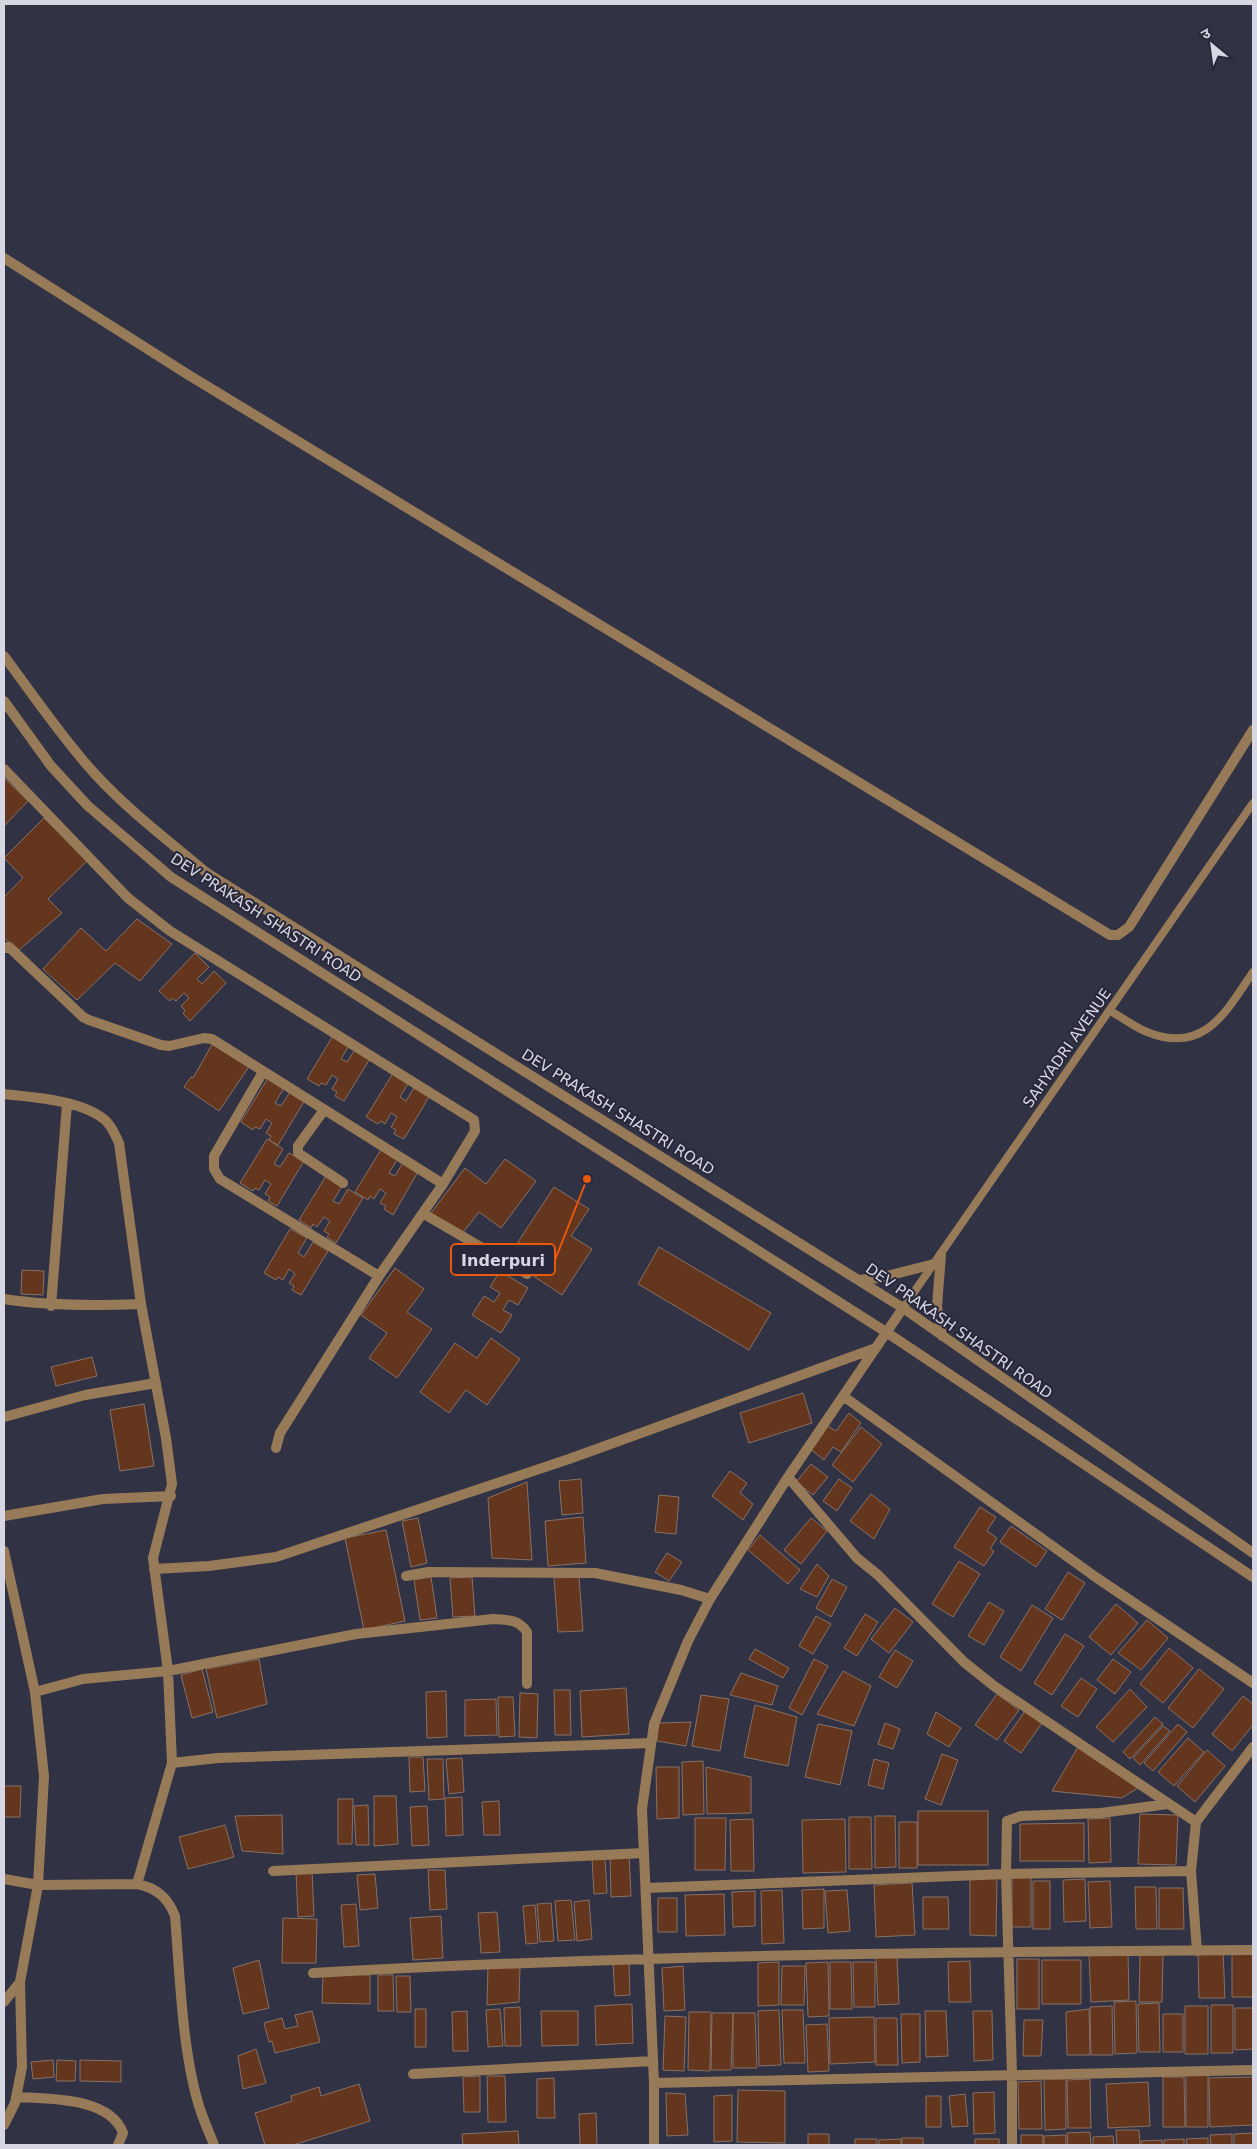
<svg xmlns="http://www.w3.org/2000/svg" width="1257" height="2149" viewBox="0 0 1257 2149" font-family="'DejaVu Sans','Noto Sans Devanagari',sans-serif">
	<rect width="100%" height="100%" fill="#323245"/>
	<path fill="#64361e" stroke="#887165" d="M4,778L28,801L4,826Z
		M44,818L87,861L48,899L62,913L19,950L4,938V897L23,878L4,858Z
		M137,919L172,944L140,981L115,963L77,1000L43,969L81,928L106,951Z
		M195,953L209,967L197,979L202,984L214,971L226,983L190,1021L183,1013L185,1011L181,1006L189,998L184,993L176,1001L172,998L170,1001L159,991Z
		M334,1034L350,1044L341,1059L347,1062L356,1048L371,1057L344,1101L335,1096L337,1092L332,1089L338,1079L332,1075L326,1085L321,1083L319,1086L307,1079Z
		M214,1041L250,1065L219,1111L184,1087L191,1077L193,1078Z
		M393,1073L409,1082L400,1097L406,1101L415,1086L430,1095L404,1139L394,1134L396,1130L391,1127L397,1117L391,1113L385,1124L381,1121L378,1124L366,1117Z
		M268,1078L284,1088L275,1103L281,1106L290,1092L305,1100L278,1145L269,1140L271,1136L266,1133L272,1123L266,1119L260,1129L255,1127L253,1130L241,1122Z
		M267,1139L283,1149L274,1164L280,1167L289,1153L304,1161L277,1206L268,1201L270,1197L265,1194L271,1184L265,1180L259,1190L255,1188L253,1191L240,1183Z
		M382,1148L398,1158L389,1173L395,1176L404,1161L419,1170L393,1215L384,1209L386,1206L380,1203L386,1193L380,1189L374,1199L370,1196L368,1200L355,1192Z
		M505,1159L536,1181L501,1228L479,1212L461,1235L431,1213L465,1168L486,1184Z
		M326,1176L342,1186L333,1201L339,1204L348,1189L363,1198L336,1243L327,1237L329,1234L324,1231L330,1221L324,1217L317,1227L313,1224L311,1228L299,1220Z
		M554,1187L589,1209L571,1236L592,1249L562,1295L532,1275L543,1258L518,1242Z
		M290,1229L307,1238L298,1253L304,1257L313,1242L328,1251L301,1295L292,1290L294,1286L289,1283L295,1274L289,1269L283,1280L278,1277L276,1280L264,1273Z
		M659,1247L771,1313L749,1350L638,1284Z
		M395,1268L424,1289L407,1312L432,1329L397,1378L369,1358L387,1333L361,1315Z
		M22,1270L44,1271L43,1295L21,1294Z
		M500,1271L528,1288L518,1305L509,1300L503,1310L512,1315L501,1333L472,1315L484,1296L494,1302L500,1293L490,1287Z
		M491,1338L520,1359L487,1405L466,1390L449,1413L420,1392L455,1343L477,1358Z
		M92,1357L97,1376L56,1386L51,1367Z
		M803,1393L812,1423L749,1443L740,1413Z
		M144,1404L154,1466L120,1471L110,1410Z
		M849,1413L861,1423L841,1452L833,1447L824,1460L809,1448L826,1425L836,1431Z
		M861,1427L882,1444L853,1482L832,1465Z
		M811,1464L828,1477L813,1495L796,1482Z
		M730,1471L747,1483L740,1493L753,1504L743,1520L712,1496Z
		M581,1479L583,1513L562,1515L559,1481Z
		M839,1479L852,1488L837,1511L823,1501Z
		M527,1482L532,1560L492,1558L488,1498Z
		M871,1494L890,1509L874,1539L850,1521Z
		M659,1495L679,1497L676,1534L655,1532Z
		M980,1507L996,1517L987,1531L997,1538L990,1549L994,1551L984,1566L954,1547Z
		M583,1517L586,1563L548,1566L545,1521Z
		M418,1518L427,1563L411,1567L402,1521Z
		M811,1518L827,1531L801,1564L784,1550Z
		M1011,1526L1047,1551L1036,1567L1000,1542Z
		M386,1530L405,1621L364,1630L345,1538Z
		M760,1535L800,1570L788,1584L748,1550Z
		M667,1553L682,1562L669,1581L655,1572Z
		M959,1561L980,1574L953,1617L932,1604Z
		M817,1564L829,1576L817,1597L800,1589Z
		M1068,1572L1085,1583L1062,1620L1045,1609Z
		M431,1577L437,1618L420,1620L414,1580Z
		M472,1577L475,1616L453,1617L450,1578Z
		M579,1577L583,1631L558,1632L554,1578Z
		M832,1579L847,1587L831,1617L816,1608Z
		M989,1602L1004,1611L984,1645L968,1636Z
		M1116,1604L1138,1623L1111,1655L1089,1637Z
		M1032,1605L1053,1618L1021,1671L1000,1657Z
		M895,1608L913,1622L889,1653L871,1639Z
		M865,1614L878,1622L857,1656L844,1648Z
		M816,1616L831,1624L813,1654L799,1646Z
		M1147,1620L1168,1638L1141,1670L1118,1653Z
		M1065,1634L1084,1646L1052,1695L1034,1683Z
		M1169,1648L1193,1668L1163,1703L1140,1684Z
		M755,1649L789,1668L783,1678L749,1659Z
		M895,1650L913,1661L897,1688L879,1677Z
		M259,1659L267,1704L217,1718L206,1669Z
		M814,1659L828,1666L802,1715L789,1708Z
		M1113,1659L1131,1672L1115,1694L1097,1680Z
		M202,1669L213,1712L192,1718L181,1675Z
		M1199,1669L1224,1689L1193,1728L1168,1708Z
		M843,1671L871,1686L854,1726L817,1714Z
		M741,1673L778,1686L772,1705L730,1695Z
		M1081,1678L1097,1689L1078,1717L1061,1706Z
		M626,1688L629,1734L582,1737L580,1691Z
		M1130,1689L1147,1707L1113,1742L1096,1727Z
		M554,1690H570L571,1735H555Z
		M446,1691L447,1737L427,1738L426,1692Z
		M520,1693L538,1694L537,1738L519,1737Z
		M997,1694L1019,1710L997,1740L975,1725Z
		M701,1695L729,1699L720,1751L692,1746Z
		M1243,1696L1253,1704V1725L1232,1751L1212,1734Z
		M498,1697H513L515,1736L499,1737Z
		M496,1699L497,1735L465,1736V1700Z
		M755,1705L797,1717L788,1766L744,1757Z
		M1025,1711L1042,1723L1021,1753L1004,1741Z
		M936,1712L961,1728L949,1747L927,1734Z
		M1155,1717L1163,1724L1130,1759L1123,1752Z
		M691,1722L686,1746L657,1741L659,1723Z
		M885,1723L900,1729L893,1749L878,1744Z
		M818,1724L852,1731L840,1785L805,1777Z
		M1178,1724L1187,1732L1153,1771L1144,1763Z
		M1163,1726L1170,1731L1140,1765L1133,1758Z
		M1188,1738L1204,1752L1174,1786L1158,1772Z
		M1078,1747L1138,1788L1122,1798L1052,1791Z
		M1207,1750L1225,1766L1195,1802L1177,1786Z
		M942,1754L958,1760L941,1805L925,1799Z
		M409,1757H423L425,1791L410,1792Z
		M462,1758L464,1792L449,1794L446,1759Z
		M427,1759H443L444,1799L429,1800Z
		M874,1759L889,1763L883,1789L868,1785Z
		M703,1761L704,1814L683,1815L682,1762Z
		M656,1767H679V1818L657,1819Z
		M706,1767L751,1777V1813L707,1814Z
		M4,1786H21L20,1817H4Z
		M374,1796H396L398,1844L374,1846Z
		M462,1797L463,1835L446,1836L445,1798Z
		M338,1799H353L352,1844H338Z
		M499,1801L500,1835H484L482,1802Z
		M368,1805L369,1845H356L354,1806Z
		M427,1806L429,1845L412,1846L410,1807Z
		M918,1811H988V1865H918Z
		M1140,1814L1178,1815L1176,1865L1138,1864Z
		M282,1815L283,1854L242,1851L235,1816Z
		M875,1816H895L896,1867L875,1868Z
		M849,1817H871L872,1869H849Z
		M695,1818H726L725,1870H695Z
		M1110,1818L1111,1862L1089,1863L1088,1819Z
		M753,1819L754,1871H731L730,1820Z
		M845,1819L846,1872L803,1873L802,1820Z
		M899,1822H917V1868H899Z
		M1084,1823V1861H1020V1824Z
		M225,1825L234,1857L188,1869L179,1837Z
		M629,1854L631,1896L611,1897L610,1855Z
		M605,1858L607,1893L594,1894L592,1859Z
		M428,1870H445L447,1909L430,1910Z
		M312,1871L314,1916L298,1917L296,1872Z
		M375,1874L378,1908L360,1910L357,1875Z
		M1012,1877H1031V1927H1012Z
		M970,1878H997L996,1936L970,1935Z
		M1085,1879L1086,1921L1064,1922L1063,1880Z
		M1033,1881H1050V1929H1033Z
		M1110,1881L1112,1927L1090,1928L1088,1882Z
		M912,1883L915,1935L876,1937L874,1885Z
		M1135,1887H1156L1157,1929H1136Z
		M1159,1888H1183L1184,1929H1159Z
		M824,1889V1928L803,1929L802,1890Z
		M782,1890L784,1943L762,1944L761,1891Z
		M847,1890L850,1931L828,1933L825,1891Z
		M755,1891V1926L733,1927L732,1892Z
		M724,1894L725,1935L686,1936L685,1895Z
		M923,1897H948L949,1929H923Z
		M658,1898H677V1932H658Z
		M571,1900L575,1940L558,1941L555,1901Z
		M589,1900L592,1939L577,1941L574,1902Z
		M551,1903L554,1941L540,1942L537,1904Z
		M356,1904L359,1946L344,1947L341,1905Z
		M535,1905L538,1943L526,1944L523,1906Z
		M497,1912L500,1952L481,1953L478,1913Z
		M441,1916L443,1958L413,1960L410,1918Z
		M283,1918L317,1919L316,1963H282Z
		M1223,1951L1225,1998H1199L1198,1952Z
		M1128,1953L1129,2000L1091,2002L1089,1954Z
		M1253,1953V1997H1232V1954Z
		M1140,1954L1163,1955L1162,2002H1139Z
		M876,1957H897L899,2004L878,2005Z
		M1017,1959H1039V2009H1017Z
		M259,1960L269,2008L243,2014L233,1968Z
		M1042,1960H1081V2004H1042Z
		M970,1961L971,2002H949L948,1962Z
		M779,1962V2005L758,2006V1963Z
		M828,1962L829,2016L808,2017L806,1963Z
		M830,1962H851L852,2009H830Z
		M853,1962H875V2007H854Z
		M629,1963L630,1995L615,1996L613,1964Z
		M488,1966L520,1967L519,2002L487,2005Z
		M683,1966L685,2010L664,2011L662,1968Z
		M782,1966H805L804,2005H781Z
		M323,1974L370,1975V2004L322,2003Z
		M378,1975H393L394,2011H378Z
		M396,1976H410L411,2012H397Z
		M1136,2001L1137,2053L1115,2054L1114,2002Z
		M1159,2003L1160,2052H1139L1138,2004Z
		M632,2004L633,2043L596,2045L595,2006Z
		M1211,2005H1233V2053H1211Z
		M1112,2006L1113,2055H1091L1090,2007Z
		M1185,2006H1208V2054H1185Z
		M520,2007L521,2046H505L504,2008Z
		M1235,2008H1253V2049L1235,2050Z
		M415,2009H426V2047H415Z
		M500,2009L503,2046L488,2047L486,2010Z
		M1089,2009L1090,2055H1067L1066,2012Z
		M779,2010L781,2065L759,2066L758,2011Z
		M782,2010H803L805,2063H784Z
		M312,2011L320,2042L275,2053L272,2041L269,2042L264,2023L282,2018L285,2029L298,2026L295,2015Z
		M467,2011L468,2051H453L452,2012Z
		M541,2011H578V2045L542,2046Z
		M925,2011H946L948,2056L926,2057Z
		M973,2011H992L993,2060L974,2061Z
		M689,2012H711L710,2071L688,2070Z
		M712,2013H733L731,2070H711Z
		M733,2013H755L757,2068H733Z
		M901,2014H920V2062L902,2063Z
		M1163,2014H1183V2052H1163Z
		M665,2016L686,2017L684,2071L663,2070Z
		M874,2017L875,2062L830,2064L829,2018Z
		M876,2018H897L898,2065H876Z
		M1024,2020H1043L1041,2056H1023Z
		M827,2024L829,2071L808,2072L806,2025Z
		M256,2049L266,2083L243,2089L238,2056Z
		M53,2060L54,2077L33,2079L31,2062Z
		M57,2060L76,2061L75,2081H56Z
		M80,2060L121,2061V2082L80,2081Z
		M1186,2075H1208V2127H1186Z
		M480,2076V2112H464L463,2077Z
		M487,2076H505L506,2122H488Z
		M1163,2077H1184L1185,2127H1163Z
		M1253,2077V2125L1210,2127L1209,2078Z
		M554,2078L555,2118H537V2079Z
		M1044,2079H1066V2129L1045,2130Z
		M1090,2079L1091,2128H1068L1067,2080Z
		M1041,2081L1042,2129H1019L1018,2082Z
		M1148,2082L1150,2126L1108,2128L1106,2084Z
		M359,2084L370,2121L293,2145H265L255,2113L292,2101L291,2096L319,2087L321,2096Z
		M738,2090L785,2091V2143L737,2142Z
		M994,2092L995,2133L974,2134L973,2093Z
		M666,2093L685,2094L688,2135L667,2136Z
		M965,2094L968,2126L952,2127L949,2096Z
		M732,2095V2141L714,2142V2096Z
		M926,2096H941V2127H926Z
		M596,2113L597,2145H580L579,2114Z
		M1116,2130H1139L1140,2145H1117Z
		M518,2131L519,2145H463L462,2134Z
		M1090,2132L1091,2145H1068L1067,2133Z
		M1253,2133V2145H1234V2134Z
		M808,2134H829V2145H808Z
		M1232,2134V2145H1211L1210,2135Z
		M1021,2135H1043V2145H1021Z
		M1066,2135V2145H1044V2136Z
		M1113,2136L1114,2145H1093V2137Z
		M902,2138H923V2145H902Z
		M1208,2138V2145H1187L1186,2139Z
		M855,2139H877V2145H855Z
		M901,2139V2145H879V2140Z
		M975,2139H999V2145H975Z
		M1184,2139V2145H1164V2140Z
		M1162,2140V2145H1141V2141Z"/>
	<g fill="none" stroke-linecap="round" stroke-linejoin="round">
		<path stroke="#977b58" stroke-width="8" d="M1110,1011C1122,1017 1134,1027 1147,1032C1204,1055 1226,1012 1253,972
			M903,1308L1253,803"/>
		<path stroke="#977b58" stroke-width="10" d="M4,258L187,374L1110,935H1118L1129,927L1253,730
			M4,769L128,898L170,931L474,1120L475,1131L443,1184L212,1039L204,1038L169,1046L161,1045L89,1020L83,1017L9,947L4,948
			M263,1072L214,1156V1169L220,1179L379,1276L443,1184
			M4,1094C32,1097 82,1100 105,1120C112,1126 115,1135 119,1143L141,1304L166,1438L172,1484L153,1558L168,1671L172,1763
			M324,1110L298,1146V1153L343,1183
			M424,1214L527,1274
			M4,1299C50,1306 94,1306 141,1304
			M51,1306L67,1104
			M843,1396L1097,1578L1253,1683
			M4,1417L85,1395L156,1383
			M276,1448L280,1433L379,1276
			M788,1477L857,1558L878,1575L964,1662L994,1686L1196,1822
			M4,1516L103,1499L171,1496
			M4,1551L35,1692L44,1776L38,1885L20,1982L22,2067L15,2103L4,2125
			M154,1569L209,1566L276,1557L569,1459L876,1348
			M406,1576L428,1572L595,1573L681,1590L710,1599
			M35,1692L83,1679L168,1671L356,1634L493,1619C508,1620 518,1619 527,1632V1684
			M273,1871L644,1853
			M4,1879L38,1885L137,1884C157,1888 168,1898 175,1916C180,1976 182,2050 199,2106C203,2119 209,2132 214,2145
			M137,1884L172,1763L218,1758L651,1743
			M647,1888L1006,1874L1191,1871
			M1197,1951L1191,1871L1196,1822L1253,1747
			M313,1973C626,1955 940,1952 1253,1950
			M4,2002L20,1982
			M413,2074L653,2061
			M654,2083L1253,2070
			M16,2097C49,2099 110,2097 123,2133L118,2145
			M654,2145V2083L642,1809L654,1724L688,1641L710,1599L788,1477L903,1308
			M1012,2145V2074L1006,1874L1007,1821L1021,1816L1101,1813L1168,1804"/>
		<path stroke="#977b58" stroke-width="10" d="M4,656C34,696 62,738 95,774C129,811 169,841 207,873L903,1308L1253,1553
			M4,701L51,766L88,806L171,877L886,1332L1253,1577
			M941,1255L937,1306L942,1336
			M858,1280L879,1278L934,1264"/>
	</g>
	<g text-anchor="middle" stroke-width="4" stroke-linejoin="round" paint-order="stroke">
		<g font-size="15" fill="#d7d7e4" stroke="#28283a">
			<text transform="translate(266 918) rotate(33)" y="5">DEV PRAKASH SHASTRI ROAD</text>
			<text transform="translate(1067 1048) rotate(-55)" y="5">SAHYADRI AVENUE</text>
			<text transform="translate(618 1112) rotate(32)" y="5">DEV PRAKASH SHASTRI ROAD</text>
			<text transform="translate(959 1331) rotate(35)" y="5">DEV PRAKASH SHASTRI ROAD</text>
		</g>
	</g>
	<path fill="none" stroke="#e8590c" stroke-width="2" d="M587 1179L555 1260"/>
	<circle fill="#e8590c" stroke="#28283a" stroke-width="2" cx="587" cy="1179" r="5"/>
	<rect fill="#28283a" stroke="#e8590c" stroke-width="2" x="451" y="1244" width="104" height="31" rx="5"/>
	<g font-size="16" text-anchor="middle" font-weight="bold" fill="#d7d7e4">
		<text x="503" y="1266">Inderpuri</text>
	</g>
	<rect width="1257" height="2149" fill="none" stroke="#d7d7e4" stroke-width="10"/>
	<g transform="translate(1212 45) rotate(331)" stroke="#28283a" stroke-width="4" paint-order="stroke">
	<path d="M0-4L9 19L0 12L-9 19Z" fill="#d7d7e4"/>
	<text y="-8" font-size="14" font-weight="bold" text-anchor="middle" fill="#d7d7e4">उ</text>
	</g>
</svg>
